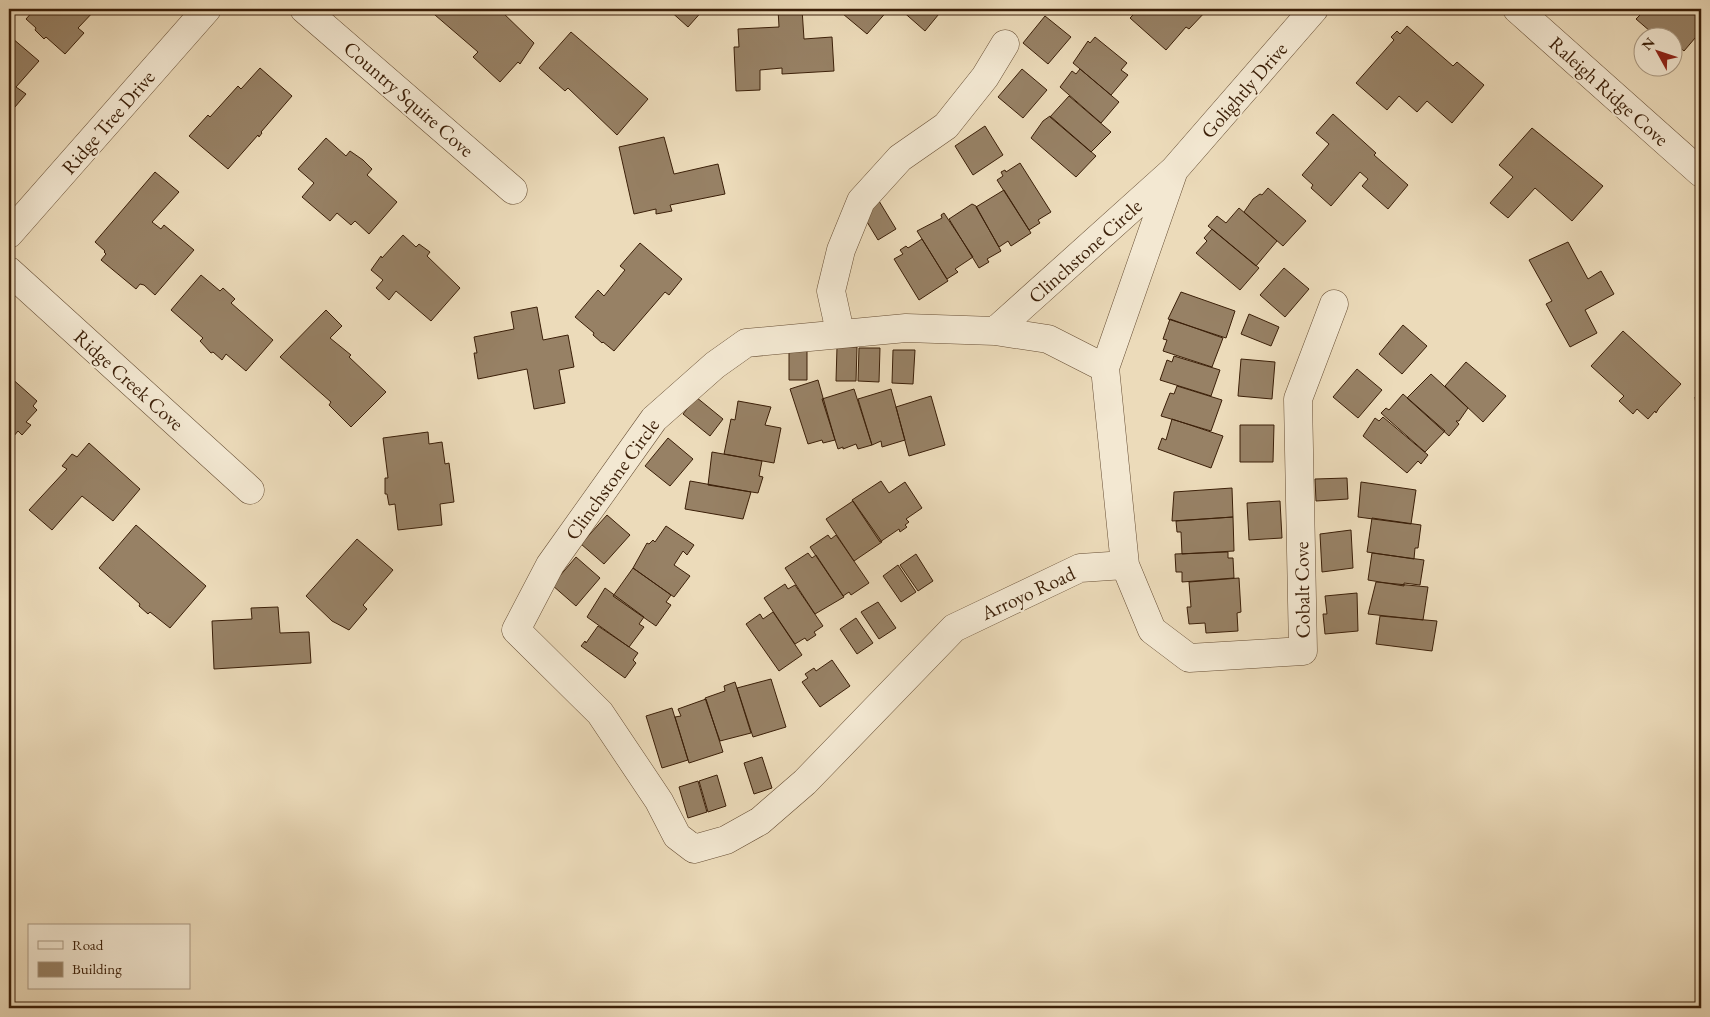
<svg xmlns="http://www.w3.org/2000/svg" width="1710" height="1017" viewBox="0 0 1710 1017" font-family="'EB Garamond',serif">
	<rect width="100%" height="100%" fill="#ecdbba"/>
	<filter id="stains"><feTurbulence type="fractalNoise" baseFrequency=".004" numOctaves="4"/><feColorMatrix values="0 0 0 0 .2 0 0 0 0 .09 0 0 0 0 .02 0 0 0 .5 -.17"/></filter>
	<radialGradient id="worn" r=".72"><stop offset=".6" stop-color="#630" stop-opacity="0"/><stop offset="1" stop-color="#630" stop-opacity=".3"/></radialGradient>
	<path fill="#978165" stroke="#3b1f08" d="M35,9H96L78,28L84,33L65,54L46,37L44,39L35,30L36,28L26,19Z
		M428,9H499L534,43L520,64L518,62L500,82L473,57L478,52Z
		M668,9H704L688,27Z
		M778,9H802L804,39L832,37L834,71L782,74V68L760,70V90L736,91L734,47H739L738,29L779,27Z
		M837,9H889L867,34Z
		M900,9H943L925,31Z
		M1139,9H1208L1189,29L1186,27L1166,50L1130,18Z
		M1633,9H1701V31L1684,51L1672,41V38L1665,34L1663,38H1658L1636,19L1640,15Z
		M1045,16L1071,37L1048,64L1023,43Z
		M1407,26L1453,66L1457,62L1484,85L1452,123L1427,101L1417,112L1399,96L1387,110L1356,83L1394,40L1391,37L1397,31L1400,34Z
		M571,32L648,99L617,135L568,88L565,91L539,68Z
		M1095,37L1127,63L1121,70L1128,75L1111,95L1073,63L1088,41L1090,43Z
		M12,38L39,61L16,87L26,94L9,114V42Z
		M260,68L292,96L261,132L262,133L259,137L258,135L228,169L189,136L208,115L210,117L238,86L241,89Z
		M1022,69L1047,90L1023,118L998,97Z
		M1080,69L1119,102L1101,123L1060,87L1072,71L1076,74Z
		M1069,96L1111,132L1091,152L1050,117Z
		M1333,114L1376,153L1374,155L1408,185L1388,209L1362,186L1368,179L1360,172L1331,206L1311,188L1313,185L1302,175L1329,144L1316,133Z
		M1050,116L1096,156L1076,177L1031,138L1043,121Z
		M985,126L1003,155L973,175L955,146Z
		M1532,128L1603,186L1572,221L1535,188L1508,218L1490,203L1513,177L1499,165Z
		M664,137L674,174L718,164L725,194L670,205L672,211L656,214V209L634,214L619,147Z
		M326,138L346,156L350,151L363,160L372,169L367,175L397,202L369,234L355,221L351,225L337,213L330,221L302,197L314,183L298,169Z
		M1020,163L1051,212L1038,220L1040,223L1029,230L997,180L1003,176L1001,172L1005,170L1006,172Z
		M155,172L179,192L152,222L161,229L164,225L194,250L155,295L144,285L140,284L136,289L101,260L106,254L104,252L105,251L95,242Z
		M1268,188L1306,221L1283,246L1244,212L1253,199L1260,194L1262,195Z
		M1004,190L1031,233L1011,246L1008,241L999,247L976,207Z
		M879,201L896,229L878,240L861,212Z
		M972,204L976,206L1001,251L987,259L989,262L979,268L949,219Z
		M1239,208L1277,241L1256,266L1208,226L1217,216L1226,223Z
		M944,213L973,257L955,269L958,272L947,279L917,231L942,218L941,215Z
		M1212,229L1259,268L1240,290L1196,253L1207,241L1204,238Z
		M403,235L416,247L419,244L430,252L427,256L460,288L431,321L396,291L389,300L376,288L383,280L371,270L381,256L382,258Z
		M922,239L948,281L919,300L894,259L903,254L900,250L906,246L908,248Z
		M1568,242L1588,279L1601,271L1614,294L1585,310L1597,333L1570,347L1546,304L1552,301L1529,260Z
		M640,243L682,279L669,295L665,292L614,351L603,342L602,343L593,335L594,333L575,317L598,290L604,296L625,270L620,266Z
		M1284,268L1309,289L1285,317L1260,295Z
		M201,275L220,291L223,288L235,299L231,303L273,340L246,371L226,354L222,360L213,352L211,353L200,341L203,338L171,310Z
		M1181,292L1235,311L1226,338L1168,319Z
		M537,307L543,340L568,335L574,367L559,370L565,403L534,409L527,369L478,379L474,353H477L474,337L514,329L511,312Z
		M326,310L342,326L330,338L351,355L349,357L386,392L351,427L329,405L331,402L280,357Z
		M1249,314L1279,327L1271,346L1241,334Z
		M1170,319L1223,338L1212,367L1163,351L1167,340L1163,339Z
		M1403,325L1427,346L1402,374L1379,354Z
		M1623,331L1681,384L1659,408L1656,413L1655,411L1648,419L1637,409L1633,414L1619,401L1624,396L1591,366Z
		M837,347H857L856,381H836Z
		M859,348H880L879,382L858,381Z
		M789,349H807V380H789Z
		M893,350H915L913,384L892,383Z
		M1174,356L1220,370L1211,396L1160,380L1167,360L1172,362Z
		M1241,359L1275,362L1272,399L1238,396Z
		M1466,362L1506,396L1483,422L1445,386Z
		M1357,369L1382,390L1358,418L1333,397Z
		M1431,374L1468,408L1459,421H1456L1459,424L1449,436L1407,398Z
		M9,376L37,401L33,406L37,410L26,422L31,425L22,435L18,431L9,442Z
		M818,380L835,440L823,443L822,440L808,444L790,389Z
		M1177,386L1222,400L1211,431L1161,416L1170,393L1174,394Z
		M854,389L872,445L858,449L856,444L843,449V447L838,449L822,399Z
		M891,389L905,440L882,447L881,441L872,445L858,399Z
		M1403,394L1445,431L1425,452L1381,413L1386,408L1389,410Z
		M931,396L945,445L909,456L896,407Z
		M1701,396V444L1695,397Z
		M696,397L723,419L710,436L683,414Z
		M738,401L771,407L765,425L781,428L774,463L724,454L731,419L735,420Z
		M1383,417L1428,455L1421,464L1418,461L1407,473L1363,436L1375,418L1379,421Z
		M1172,419L1223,436L1211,468L1158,449L1162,438L1166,440Z
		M1240,425H1274L1273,462H1240Z
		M428,432L429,444L442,442L445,464L449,463L454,502L440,504L442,525L398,530L395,504L389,505L387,494H385V478H388L383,438Z
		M668,438L693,459L670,486L645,466Z
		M89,443L140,489L113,521L82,496L52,530L29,510L67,469L62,466L72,454L77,457Z
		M712,452L762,461L759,476L763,477L758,493L708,485Z
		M1347,478L1348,499L1316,501L1315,479Z
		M690,481L751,492L743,519L685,509Z
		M881,481L889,493L905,482L922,508L906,519L909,522L905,525L907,527L900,532L899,529L880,542L852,500Z
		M1361,482L1416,490L1411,524L1358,517Z
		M1232,488L1233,517L1172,521L1174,492Z
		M853,501L882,542L854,561L826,519Z
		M1280,501L1282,538L1249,540L1247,503Z
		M607,515L630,535L604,564L581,544Z
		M1233,517L1234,551L1182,554L1181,532H1177L1176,521Z
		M1372,518L1421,525L1418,548H1415L1414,559L1367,552Z
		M136,525L206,586L170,628L150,612L148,614L139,606L140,604L99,568Z
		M666,526L694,545L687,555L683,551L674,565L690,576L674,597L633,568L647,543L649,544L653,540L655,542Z
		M1351,530L1353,568L1322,572L1320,534Z
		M828,535L831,539L836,535L869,583L851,595L849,592L843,596L810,547Z
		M357,539L393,570L363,605L367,609L349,630L332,621L306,596Z
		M1228,552V558H1233L1234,578L1182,582V572H1176L1175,554Z
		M808,553L812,558L816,555L844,597L815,614L785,568Z
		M1372,553L1424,560L1420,585L1404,583V586L1368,580Z
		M916,554L933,581L918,591L900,565Z
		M576,557L600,578L576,606L552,585Z
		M898,565L916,592L901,602L883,576Z
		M633,568L671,595L666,602L671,605L656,626L613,596Z
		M1239,578L1241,612L1237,613L1238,631L1206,633L1205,623L1189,624L1187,607H1191L1189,582Z
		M1376,582L1428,587L1423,620L1368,614Z
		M785,584L788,589L795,585L823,626L814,632L816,635L807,641L805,638L795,644L764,598Z
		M605,588L644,617L639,624L644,627L629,647L587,617Z
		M1357,593L1358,631L1325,634L1323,614H1327L1325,596Z
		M878,602L896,628L879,639L861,612Z
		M278,607L280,633L309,632L311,663L214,669L212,621L252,619L251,608Z
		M773,612L802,655L779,671L746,624L760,614L763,619Z
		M1380,616L1437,621L1432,651L1376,644Z
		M856,618L873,643L857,654L840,629Z
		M598,626L638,653L633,660L636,663L625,678L581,646L585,641L586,643Z
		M832,660L850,686L820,707L802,682L808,678L805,674L814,668L816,671Z
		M771,679L786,727L753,737L737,688Z
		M735,682L751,733L720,741L705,698L725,691L724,686Z
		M706,699L723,752L689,763L675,717L681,716L678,709Z
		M672,708L688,760L662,768L646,716Z
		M762,757L772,788L754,794L744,763Z
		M717,775L726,806L708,812L699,781Z
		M698,781L707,812L688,818L679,787Z"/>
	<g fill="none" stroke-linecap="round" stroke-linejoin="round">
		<defs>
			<path id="minor" d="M304,9L513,190
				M1517,9L1701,173
				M1174,170L1105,368L1125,565L1080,568L954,628L805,782L760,821L726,840L694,849L677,836L659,801L600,713L516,630L550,565L654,419L715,365L746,343L906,328L995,331L1174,170L1314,9
				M9,234L207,9
				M9,271L250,490
				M995,331L1048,339L1105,368
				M840,332L831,291L841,250L861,201L900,158L946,126L985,77L1005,44
				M1125,565L1152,630L1189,658L1303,651L1298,399L1334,304"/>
		</defs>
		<use href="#minor" stroke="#674e34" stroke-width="29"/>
		<use href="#minor" stroke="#f3e8d2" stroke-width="28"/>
	</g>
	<g text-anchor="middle" stroke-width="4" stroke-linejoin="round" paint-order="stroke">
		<g font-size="20" fill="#3b1f08" stroke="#f3e8d2">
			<text transform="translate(1244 90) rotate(-49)" y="7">Golightly Drive</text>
			<text transform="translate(1609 91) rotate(42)" y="7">Raleigh Ridge Cove</text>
			<text transform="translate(409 99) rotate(41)" y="7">Country Squire Cove</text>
			<text transform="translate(108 122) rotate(-49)" y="7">Ridge Tree Drive</text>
			<text transform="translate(1085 251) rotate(-42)" y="7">Clinchstone Circle</text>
			<text transform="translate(129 380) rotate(42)" y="7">Ridge Creek Cove</text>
			<text transform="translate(612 479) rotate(-54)" y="7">Clinchstone Circle</text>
			<text transform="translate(1302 590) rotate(-91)" y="7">Cobalt Cove</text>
			<text transform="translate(1028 593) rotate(-25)" y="7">Arroyo Road</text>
		</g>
	</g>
	<rect width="1710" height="1017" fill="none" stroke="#ecdbba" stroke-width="30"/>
	<rect x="10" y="10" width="1690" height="997" fill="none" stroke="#3b1f08" stroke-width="2.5"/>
	<rect x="15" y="15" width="1680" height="987" fill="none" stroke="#3b1f08"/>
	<rect x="28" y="924" width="162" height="65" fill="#f3e8d2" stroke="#a99881"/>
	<rect x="38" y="941" width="25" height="8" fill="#f3e8d2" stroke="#a99881"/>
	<text x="72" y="950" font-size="15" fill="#3b1f08">Road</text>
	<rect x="38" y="962" width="25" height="15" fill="#978165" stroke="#a99881"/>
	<text x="72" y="974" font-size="15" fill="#3b1f08">Building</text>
	<g transform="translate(1658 52) rotate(310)"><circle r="24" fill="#f3e8d2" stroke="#a99881"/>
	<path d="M0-4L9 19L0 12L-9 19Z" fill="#8f2418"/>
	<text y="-8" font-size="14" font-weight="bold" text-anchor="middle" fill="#3b1f08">N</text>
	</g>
	<rect width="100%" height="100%" filter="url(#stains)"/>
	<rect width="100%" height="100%" fill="url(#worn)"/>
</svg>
